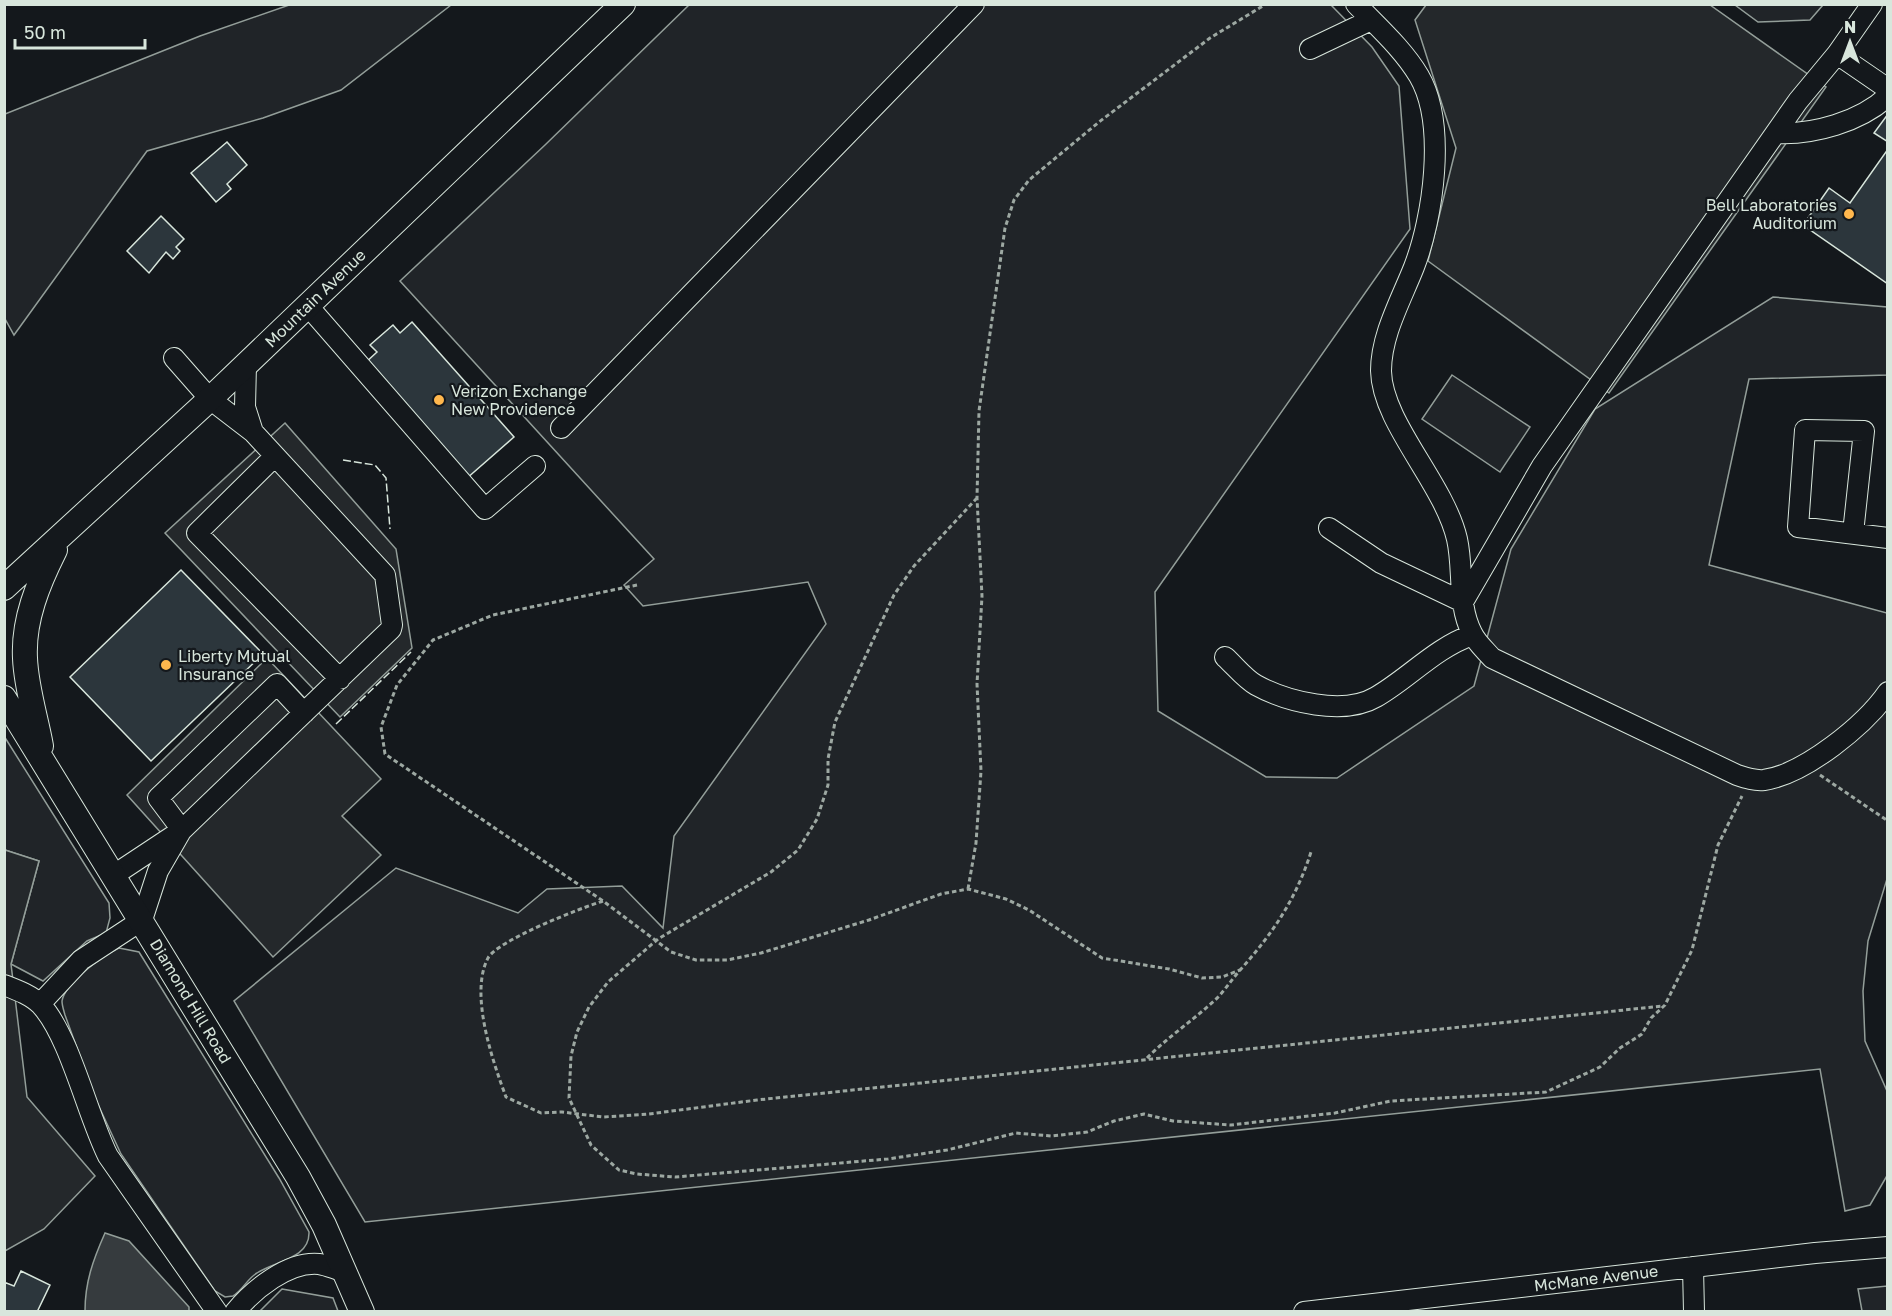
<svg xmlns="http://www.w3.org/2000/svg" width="1892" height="1316" viewBox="0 0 1892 1316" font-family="'Golos Text',sans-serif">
	<rect width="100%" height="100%" fill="#14181c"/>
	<path fill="#202428" stroke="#939e99" stroke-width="1.5" d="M292,4L451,5L341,90L263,118L147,151L14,335L4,317L5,114L200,36Z
		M689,5H1331L1372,47L1399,86L1410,229L1155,592L1158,711L1266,777L1337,778L1474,686L1511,549L1595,409L1773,297L1887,307V375L1749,379L1709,565L1887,613V879L1868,941L1863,991L1865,1041L1887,1091L1888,1174L1870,1205L1845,1211L1820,1069L365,1222L234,1001L396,868L518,913L547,889L622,886L663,928L674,836L826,624L808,582L643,606L624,585L654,559L400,281L545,145Z
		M1735,5H1823L1810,20L1758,22Z
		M1452,375L1530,427L1500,472L1422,419Z
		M4,736L109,903L110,918L106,933L87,941L43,981L11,964L39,861L5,850Z
		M119,948L139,952L279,1178L309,1232C310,1259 275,1261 257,1273C247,1279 243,1290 233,1296L225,1297L215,1291L121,1154L95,1098L65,1015C64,1011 62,1006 62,1001C65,983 103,955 119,948Z
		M1887,1286V1311H1862L1858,1289Z
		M282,1289L333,1298L338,1311H260Z"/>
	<path fill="#24282b" stroke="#939e99" stroke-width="1.5" d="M1426,5H1710L1826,87L1609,393L1428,261L1456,148L1415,20Z
		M285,423L396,549L412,648L340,717L165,533Z
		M267,658L381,779L342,816L381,855L273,957L127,795Z
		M5,850L39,861L11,964L27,1097L95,1176L44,1229L5,1251Z"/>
	<path fill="#363b3e" stroke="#939e99" stroke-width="1.5" d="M105,1233L129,1241L189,1307V1311H85C85,1282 93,1260 105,1233Z"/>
	<path fill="#2c363c" stroke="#d8e6dc" stroke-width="1.5" d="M1888,114V142L1874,133Z
		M227,142L247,165L227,184L231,189L216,202L191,173Z
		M1888,149V284L1803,225L1829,188L1850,203Z
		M161,216L184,239L176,247L180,251L173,259L166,252L149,273L127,251Z
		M412,322L514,437L466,479L364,364L377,352L370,345L393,325L400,333Z
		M181,570L263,654L151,761L70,677Z
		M21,1271L50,1285L37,1312H4V1282L14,1286Z"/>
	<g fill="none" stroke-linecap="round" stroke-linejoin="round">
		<defs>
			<path id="minor" d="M1356,4C1378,27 1403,49 1419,76C1447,124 1433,218 1414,267C1401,300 1381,335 1381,371C1382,423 1444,483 1457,539C1464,570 1457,604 1472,633C1476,642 1485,650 1492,658L1737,775C1746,778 1755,781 1764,780C1805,774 1865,725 1888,692
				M1310,49L1371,20
				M1837,54L1888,89
				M1776,133C1813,135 1860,122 1888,96
				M308,306L485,509L535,466
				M246,364L245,407L253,432
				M561,428L974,4
				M275,456L197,533L340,679
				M1329,528L1381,563L1463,602L1542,466L1798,101L1837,54L1872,4
				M1853,533L1864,431L1805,430L1798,527L1888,538
				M1225,657C1235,666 1245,679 1256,685C1287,702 1344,716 1376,697C1409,678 1435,648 1472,635
				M182,830L158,798L277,684L304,713
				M114,875L182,830L391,629L392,625L385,575L253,432L210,399L174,358
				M4,985C17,990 31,995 41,1005C70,1037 87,1114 108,1156L217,1312
				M40,1004L81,960L142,920L158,871L180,833
				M1693,1267L1694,1312
				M235,1312C253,1290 288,1261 319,1264C327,1265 337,1270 346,1272
				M1304,1312L1815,1253L1888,1247"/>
			<path id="major" d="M4,588L210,399L623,4
				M4,698L298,1177L324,1225L362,1312
				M41,746C36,718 26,687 25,658C23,620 38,584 55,550"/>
		</defs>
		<use href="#minor" stroke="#d8e6dc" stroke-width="22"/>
		<use href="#major" stroke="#d8e6dc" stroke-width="26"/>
		<path stroke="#9da8a2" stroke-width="3" stroke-dasharray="4.5 3" stroke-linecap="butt" d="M977,498L914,566L894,595L835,722L828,759V785L817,819L798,850L771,872L658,939L608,982L589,1007L577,1032L571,1056L569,1098L591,1145L619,1170L637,1174L675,1177L888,1159L947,1150L1016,1133L1052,1136L1087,1132L1114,1121L1144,1114L1173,1121L1231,1125L1335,1113L1391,1101L1546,1092L1600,1067L1620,1048L1642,1034L1651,1018L1665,1005L1692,950L1718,845L1742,796
			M637,585L493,615L433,640L397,685L381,727L385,754L603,901L671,952L696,960H727L761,953L869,920L941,894L968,889L1006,899L1029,910L1102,958L1169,969L1202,978L1222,977L1240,970
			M1820,775L1888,821
			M968,889L976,843L981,771L977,684L982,596L977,498L979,411L1005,228L1014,200L1029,180L1099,122L1210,38L1266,4
			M603,901C581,908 498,940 488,958C469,994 493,1062 506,1097L541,1113L562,1112L603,1117L649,1114L757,1100L1663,1006
			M1147,1058C1168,1037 1192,1021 1214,1001C1224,992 1231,980 1241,969C1273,933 1296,899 1311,852"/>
		<use href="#minor" stroke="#14181c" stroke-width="20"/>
		<use href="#major" stroke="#14181c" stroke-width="24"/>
		<path stroke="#d8e6dc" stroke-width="1.5" stroke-dasharray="8 3" stroke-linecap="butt" d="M343,460L375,465L386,478L390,529
			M336,724L411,652"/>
	</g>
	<g fill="#ffb74d" stroke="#14181c" stroke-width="2">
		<circle cx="1849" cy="214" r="6"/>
		<circle cx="439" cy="400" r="6"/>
		<circle cx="166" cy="665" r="6"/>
	</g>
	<g text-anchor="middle" stroke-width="4.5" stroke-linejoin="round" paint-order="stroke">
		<g font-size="16" fill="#d8e6dc" stroke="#14181c" text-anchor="start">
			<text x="1837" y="211" text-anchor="end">Bell Laboratories<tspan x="1837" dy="18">Auditorium</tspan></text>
			<text x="451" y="397">Verizon Exchange<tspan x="451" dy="18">New Providence</tspan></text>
			<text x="178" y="662">Liberty Mutual<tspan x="178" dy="18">Insurance</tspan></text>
		</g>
		<g font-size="16" fill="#d8e6dc" stroke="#14181c">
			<text transform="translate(315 298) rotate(-44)" y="6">Mountain Avenue</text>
			<text transform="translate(191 1001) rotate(59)" y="6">Diamond Hill Road</text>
			<text transform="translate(1596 1278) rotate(-7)" y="6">McMane Avenue</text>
		</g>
	</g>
	<rect width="1892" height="1316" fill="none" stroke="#d8e6dc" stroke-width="12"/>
	<g transform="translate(1850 42)" stroke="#14181c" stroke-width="4.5" paint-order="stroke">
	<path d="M0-4.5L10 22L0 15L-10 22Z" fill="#d8e6dc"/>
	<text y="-9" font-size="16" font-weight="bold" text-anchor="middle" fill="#d8e6dc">N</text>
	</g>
	<path d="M15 39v9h130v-9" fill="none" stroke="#d8e6dc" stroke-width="3"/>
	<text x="24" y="39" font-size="18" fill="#d8e6dc" stroke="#14181c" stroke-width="4.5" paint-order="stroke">50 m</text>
</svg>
